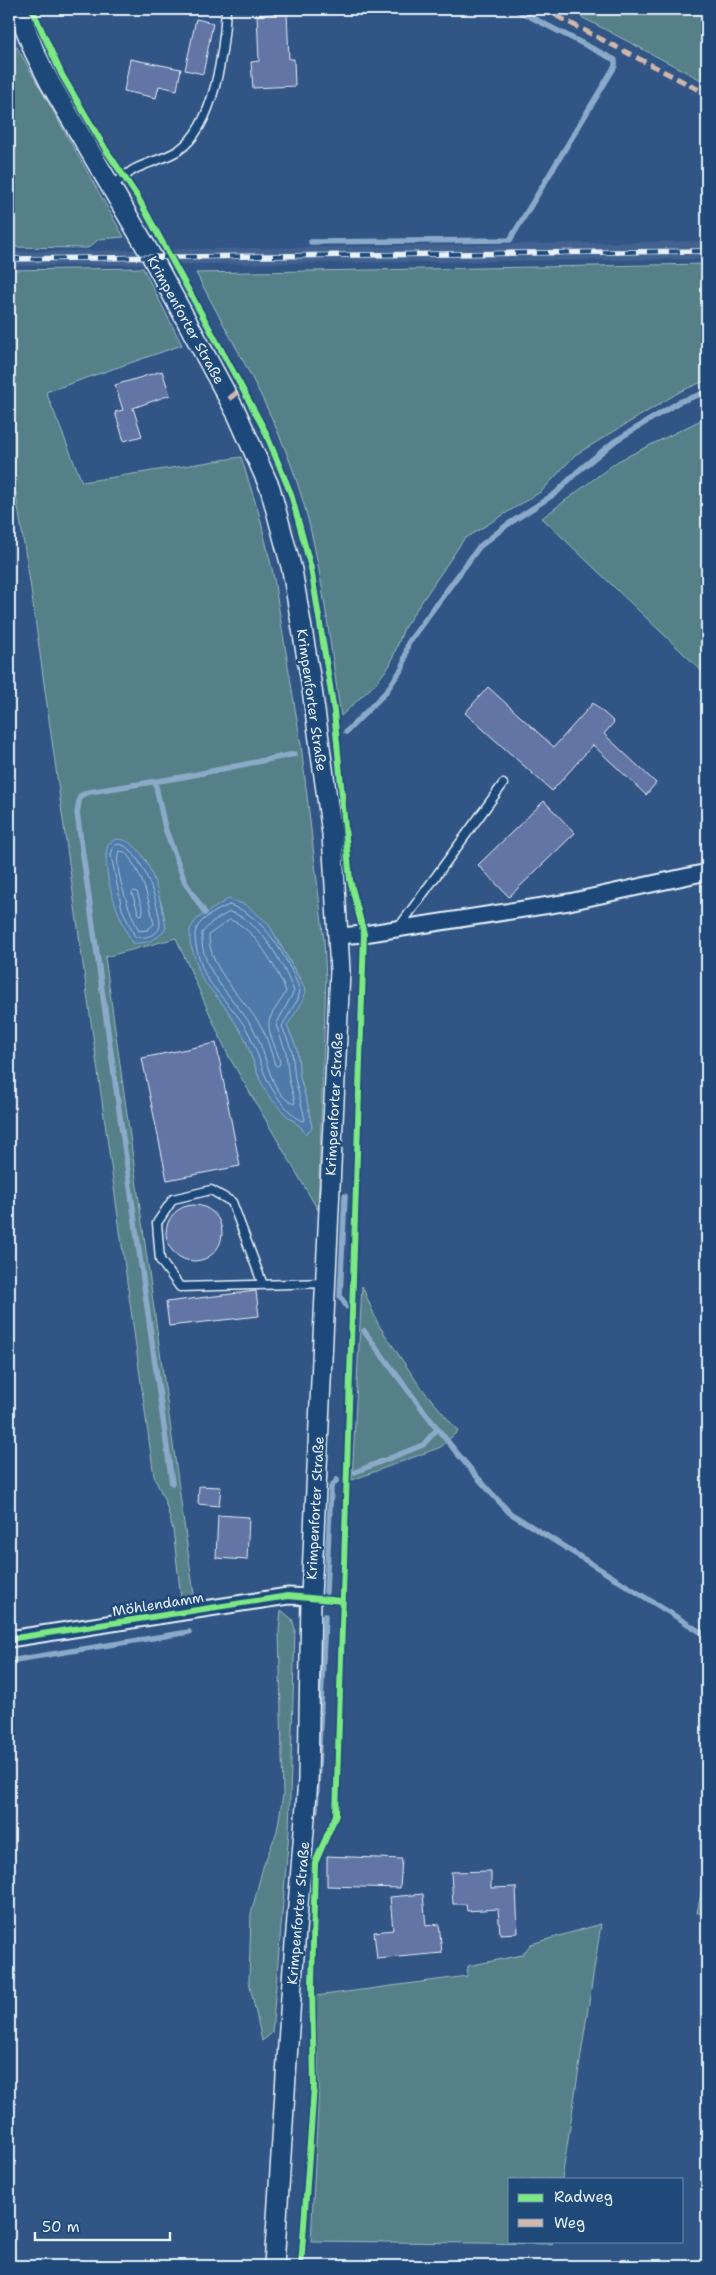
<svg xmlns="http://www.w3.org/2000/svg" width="716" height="2275" viewBox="0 0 716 2275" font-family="'Shantell Sans',sans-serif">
	<rect width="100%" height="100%" fill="#315585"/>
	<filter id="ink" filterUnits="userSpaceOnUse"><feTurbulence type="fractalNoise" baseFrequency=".02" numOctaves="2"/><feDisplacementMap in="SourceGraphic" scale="10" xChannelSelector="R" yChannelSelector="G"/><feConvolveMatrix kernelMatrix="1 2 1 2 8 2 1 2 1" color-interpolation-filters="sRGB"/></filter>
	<g filter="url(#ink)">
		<path fill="#436290" d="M707,241V259L9,266V252Z"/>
		<path fill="#568088" stroke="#9fb8c0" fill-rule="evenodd" d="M566,9H707V83Z
			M17,47L124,237L99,239L88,248L9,247V49Z
			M707,264V380L681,391L575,455L542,491L464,539L404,628L390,665L376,683L341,716C329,641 322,557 298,485C274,410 232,342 196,273Z
			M143,268L182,345L46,392L82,482L241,457L259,514L273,573L301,745L324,940L326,978L318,1210L228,1055L176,938L105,957L194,1595L181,1598L173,1530L166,1504L154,1476L29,575L9,452V270ZM106,854L146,860L162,905L166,928L132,943C118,915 108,885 106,854ZM229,899L268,923L306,990L287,1026L297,1049L300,1078L308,1106L312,1128L305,1134L301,1127L284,1113L260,1080L245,1038L226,1008L197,919Z
			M707,417V676L542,518L618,461Z
			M362,1286L378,1324L419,1385L458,1431L441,1447L352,1480Z
			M281,1610L292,1619L295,1629L289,1832L272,2033L262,2041L249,1981L251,1914L263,1867L277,1831L283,1795L279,1630Z
			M707,1864V1913H697Z
			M601,1924L562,2179H510V2241H553L552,2244L311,2241L319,2087L316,1996L467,1976L468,1966L522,1955L531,1944Z"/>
		<path fill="#4d7aa9" stroke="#8baac9" d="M116,839C149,838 161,902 166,928C158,940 147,944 132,943C119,917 100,873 108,844Z
			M228,899L246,905L268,923L306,991L303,1001L287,1026L297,1049L300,1078L308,1106L312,1128L305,1134L301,1127L284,1113L268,1095L260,1080L245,1038L226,1008L202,979L190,943V929L197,919Z"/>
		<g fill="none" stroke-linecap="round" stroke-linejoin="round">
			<path stroke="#aac1d8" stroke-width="1" d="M118,844C140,844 160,906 160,925C160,935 143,939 135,937L122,909L111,855L113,848Z
				M119,851L125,852C142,872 149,899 154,924L147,930L139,931C131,916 112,866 119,851Z
				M134,891L137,892L143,910L142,915L139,914L132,893Z
				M229,905C265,915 287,958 300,990L298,999L282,1026L292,1051L295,1079L305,1119L304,1121C296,1119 289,1111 283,1104C262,1079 263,1064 250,1036C240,1014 220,998 207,978C202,970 192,939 196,930C200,918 218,910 229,905Z
				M230,912C261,921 282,962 294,991L276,1025L286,1052L289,1080L295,1102L294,1104C269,1094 267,1053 255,1032C237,999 199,973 202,933L212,922Z
				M230,920C254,926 277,969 286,991C282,1001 274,1008 270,1018C265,1033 279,1050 280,1064L278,1066L275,1065C271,1053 268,1039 262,1028C246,1000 208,970 209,935Z"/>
			<path stroke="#8baac9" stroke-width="5.5" d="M311,242L510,240L615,66V60L515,9
				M346,732L385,693L403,667L408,643L479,547L507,525L556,493L577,472L615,441L679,402L707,392
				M155,782L165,828L185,882L205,913
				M345,1196L340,1296L347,1307
				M364,1331C411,1394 456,1457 510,1513L707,1636
				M355,1472L423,1445L437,1429
				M172,1483L77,813L80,796L89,792L183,777L295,754
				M326,1592L331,1487L337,1480
				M9,1661L189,1632
				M316,1810L325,1616"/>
		</g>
		<path fill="#6275a4" stroke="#e8f1f8" d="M287,13L289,59H294L295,86L253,88L251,62L259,61L257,15Z
			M196,19L213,23L203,74L185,70Z
			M130,59L181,69L177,90L159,86L156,98L124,91Z
			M162,371L170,395L133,408L142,436L124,441L115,412L123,410L115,385Z
			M488,687L554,747L593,703L614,722L604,734L656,783L646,795L593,745L552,791L465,713Z
			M544,801L575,833L509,897L478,865Z
			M216,1043L240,1166L167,1180L142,1058Z
			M166 1233a28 28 0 1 1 56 0a28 28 0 1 1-56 0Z
			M256,1291L259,1316L169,1326L166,1302Z
			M199,1486L221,1487L219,1506L198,1504Z
			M218,1515L249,1517L247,1560L216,1558Z
			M327,1856L402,1859L400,1888L327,1886Z
			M491,1871V1888L516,1887L518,1933L500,1934L498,1909L467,1911L466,1904H453L451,1872Z
			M423,1894L426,1926L439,1924L442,1953L377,1959L374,1932L393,1930L390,1897Z"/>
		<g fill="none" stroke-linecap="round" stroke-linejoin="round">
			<defs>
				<path id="service" d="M111,186C119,181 126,175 133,170C148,162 165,159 179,150C215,125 224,50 226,9
					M399,927L503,784
					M263,1285L232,1202L211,1190L173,1199L157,1223L160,1260L180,1287L326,1283"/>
				<path id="minor" d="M338,936L364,934L569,902L707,872
					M9,1639L288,1596L311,1597"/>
				<path id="tertiary" d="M18,9L34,51L50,83L152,257L237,414L270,488L292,570L311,682L332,834L340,971L311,1597L308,1780L292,1981L274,2266"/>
			</defs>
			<use href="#service" stroke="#e8f1f8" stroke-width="11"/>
			<use href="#minor" stroke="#e8f1f8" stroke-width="19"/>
			<use href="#tertiary" stroke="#e8f1f8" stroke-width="22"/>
			<use href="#service" stroke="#1f4a7a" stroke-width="8"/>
			<use href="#minor" stroke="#1f4a7a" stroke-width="15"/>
			<use href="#tertiary" stroke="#1f4a7a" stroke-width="19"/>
			<defs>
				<path id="rail" d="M9,259L707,251"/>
			</defs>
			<use href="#rail" stroke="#e8f1f8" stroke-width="5.5"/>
			<use href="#rail" stroke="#1f4a7a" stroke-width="4" stroke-dasharray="11" stroke-linecap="butt"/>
			<path stroke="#d1b7ad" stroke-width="5" stroke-dasharray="10 5" stroke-linecap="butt" d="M543,9L707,94
				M229,399L242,388"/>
			<defs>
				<path id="cycleway" d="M32,9L62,75L106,150L137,196L242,388L265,431L291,494L311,568L334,711L350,880L364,934L336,1815L315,1863L312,1984L314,2087L301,2266
					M9,1639L288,1596L342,1601"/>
			</defs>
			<use href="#cycleway" stroke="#1f4a7a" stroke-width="9"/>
			<use href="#cycleway" stroke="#7ce984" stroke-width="6"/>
		</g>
	</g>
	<g text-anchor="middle" stroke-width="5" stroke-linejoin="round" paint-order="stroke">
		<g font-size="14" fill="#e8f1f8" stroke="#1f4a7a">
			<text transform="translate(186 320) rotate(61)" y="5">Krimpenforter Straße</text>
			<text transform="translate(312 700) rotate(82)" y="5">Krimpenforter Straße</text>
			<text transform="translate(334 1104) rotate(-87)" y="5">Krimpenforter Straße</text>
			<text transform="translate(315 1508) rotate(-87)" y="5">Krimpenforter Straße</text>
			<text transform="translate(158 1604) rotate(-9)" y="5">Möhlendamm</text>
			<text transform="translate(298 1913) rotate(-85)" y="5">Krimpenforter Straße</text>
		</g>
	</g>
	<rect width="716" height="2275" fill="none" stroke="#1f4a7a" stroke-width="30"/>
	<rect x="15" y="15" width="686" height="2245" fill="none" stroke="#e8f1f8" stroke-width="2" filter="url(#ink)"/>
	<rect x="508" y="2178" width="175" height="65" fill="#1f4a7a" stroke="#6f8dac"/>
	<rect x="518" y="2194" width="25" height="8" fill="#7ce984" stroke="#6f8dac"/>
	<text x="554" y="2202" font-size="15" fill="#e8f1f8">Radweg</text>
	<rect x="518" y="2219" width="25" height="8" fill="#d1b7ad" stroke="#6f8dac"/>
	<text x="554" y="2228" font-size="15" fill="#e8f1f8">Weg</text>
	<path d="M35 2232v8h135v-8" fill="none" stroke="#e8f1f8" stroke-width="2.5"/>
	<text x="42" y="2232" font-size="15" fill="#e8f1f8" stroke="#1f4a7a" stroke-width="4" paint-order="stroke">50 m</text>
</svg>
